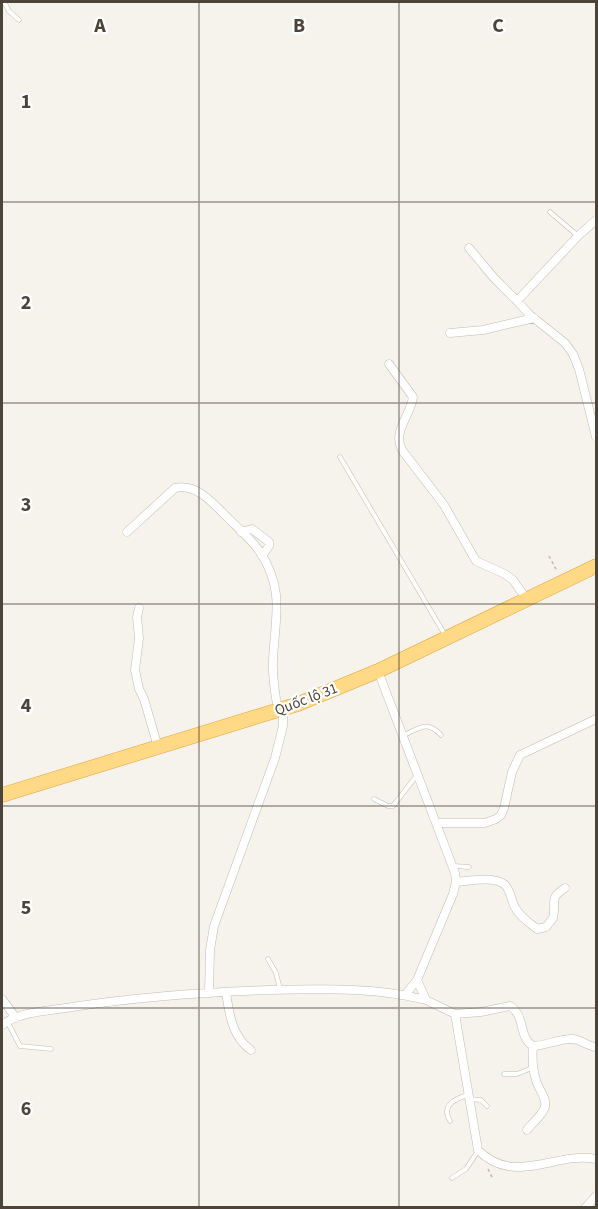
<svg xmlns="http://www.w3.org/2000/svg" width="598" height="1209" viewBox="0 0 598 1209" font-family="'Source Sans 3',sans-serif">
	<rect width="100%" height="100%" fill="#f6f3ec"/>
	<g fill="none" stroke-linecap="round" stroke-linejoin="round">
		<defs>
			<path id="service" d="M4,2L9,11L19,20
				M550,212L577,235
				M340,457L445,635
				M404,735C420,728 427,720 441,735
				M374,799L388,806H393L417,775
				M454,866L469,867
				M268,959L276,973L280,989
				M7,1021L20,1046L51,1049
				M504,1074H517L532,1068
				M470,1099L481,1100L487,1106
				M450,1121C441,1106 454,1099 468,1095
				M452,1178L466,1169L478,1151"/>
			<path id="minor" d="M596,220L578,236L517,301L530,315L565,343L573,354L579,369L596,437
				M469,248L494,278L517,301
				M450,333L483,330L534,318
				M389,364L413,397C411,415 392,431 402,450L444,505L476,561L505,574L513,580L527,600
				M127,532L175,488C195,484 209,499 222,512C234,525 250,537 260,552C285,590 275,618 273,660C272,677 275,694 278,710
				M241,532L252,529L269,542V546L262,556
				M139,608L137,617L139,638L135,670L139,689L144,699L158,747
				M437,823H485L496,819L501,815L504,808L512,772L520,755L596,719
				M456,882C470,881 492,876 504,884C511,889 511,902 516,909C521,918 530,923 537,929L546,927L553,918C557,901 548,899 565,888
				M209,992L210,950L214,926L275,758L283,726V709
				M226,992C229,1013 232,1037 251,1050
				M405,995L417,980
				M2,999L16,1018
				M426,1000L455,1014L481,1012L510,1006C526,1016 518,1037 533,1046C546,1046 560,1038 573,1039C582,1040 587,1046 596,1047
				M455,1014L478,1150C515,1187 555,1151 596,1159
				M2,1025C20,1011 50,1011 72,1007C138,997 204,992 271,990C323,989 376,987 426,1000L417,980L453,894L456,882L455,873L378,671
				M527,1130C532,1123 542,1116 545,1107C547,1097 538,1089 536,1080C532,1068 532,1058 533,1046
				M585,1208L596,1196"/>
			<path id="trunk" d="M2,795L298,704L378,671L596,566"/>
		</defs>
		<use href="#service" stroke="#c2bbae" stroke-width="5"/>
		<use href="#minor" stroke="#c2bbae" stroke-width="9"/>
		<use href="#trunk" stroke="#e0a43c" stroke-width="15"/>
		<path stroke="#c4b79f" stroke-width="1.5" stroke-dasharray="3 3" stroke-linecap="butt" d="M549,556L557,571
			M488,1169L493,1179"/>
		<use href="#service" stroke="#fff" stroke-width="4"/>
		<use href="#minor" stroke="#fff" stroke-width="8"/>
		<use href="#trunk" stroke="#ffd985" stroke-width="14"/>
	</g>
	<path fill="none" stroke="#4b4439" stroke-width="1.5" stroke-opacity="0.55" d="M199,2V1208M399,2V1208M2,202H596M2,403H596M2,604H596M2,806H596M2,1008H596"/>
	<g text-anchor="middle" stroke-width="4.5" stroke-linejoin="round" paint-order="stroke">
		<g font-size="15" fill="#4b4439" stroke="#fff">
			<text transform="translate(306 699) rotate(-21)" y="5">Quốc lộ 31</text>
		</g>
	</g>
	<g font-size="20" text-anchor="middle" font-weight="bold" fill="#4b4439" stroke="#fff" stroke-width="4.5" stroke-linejoin="round" paint-order="stroke">
		<text x="100" y="32">A</text>
		<text x="299" y="32">B</text>
		<text x="498" y="32">C</text>
		<text x="26" y="108">1</text>
		<text x="26" y="309">2</text>
		<text x="26" y="511">3</text>
		<text x="26" y="712">4</text>
		<text x="26" y="914">5</text>
		<text x="26" y="1115">6</text>
	</g>
	<rect width="598" height="1209" fill="none" stroke="#4b4439" stroke-width="6"/>
</svg>
